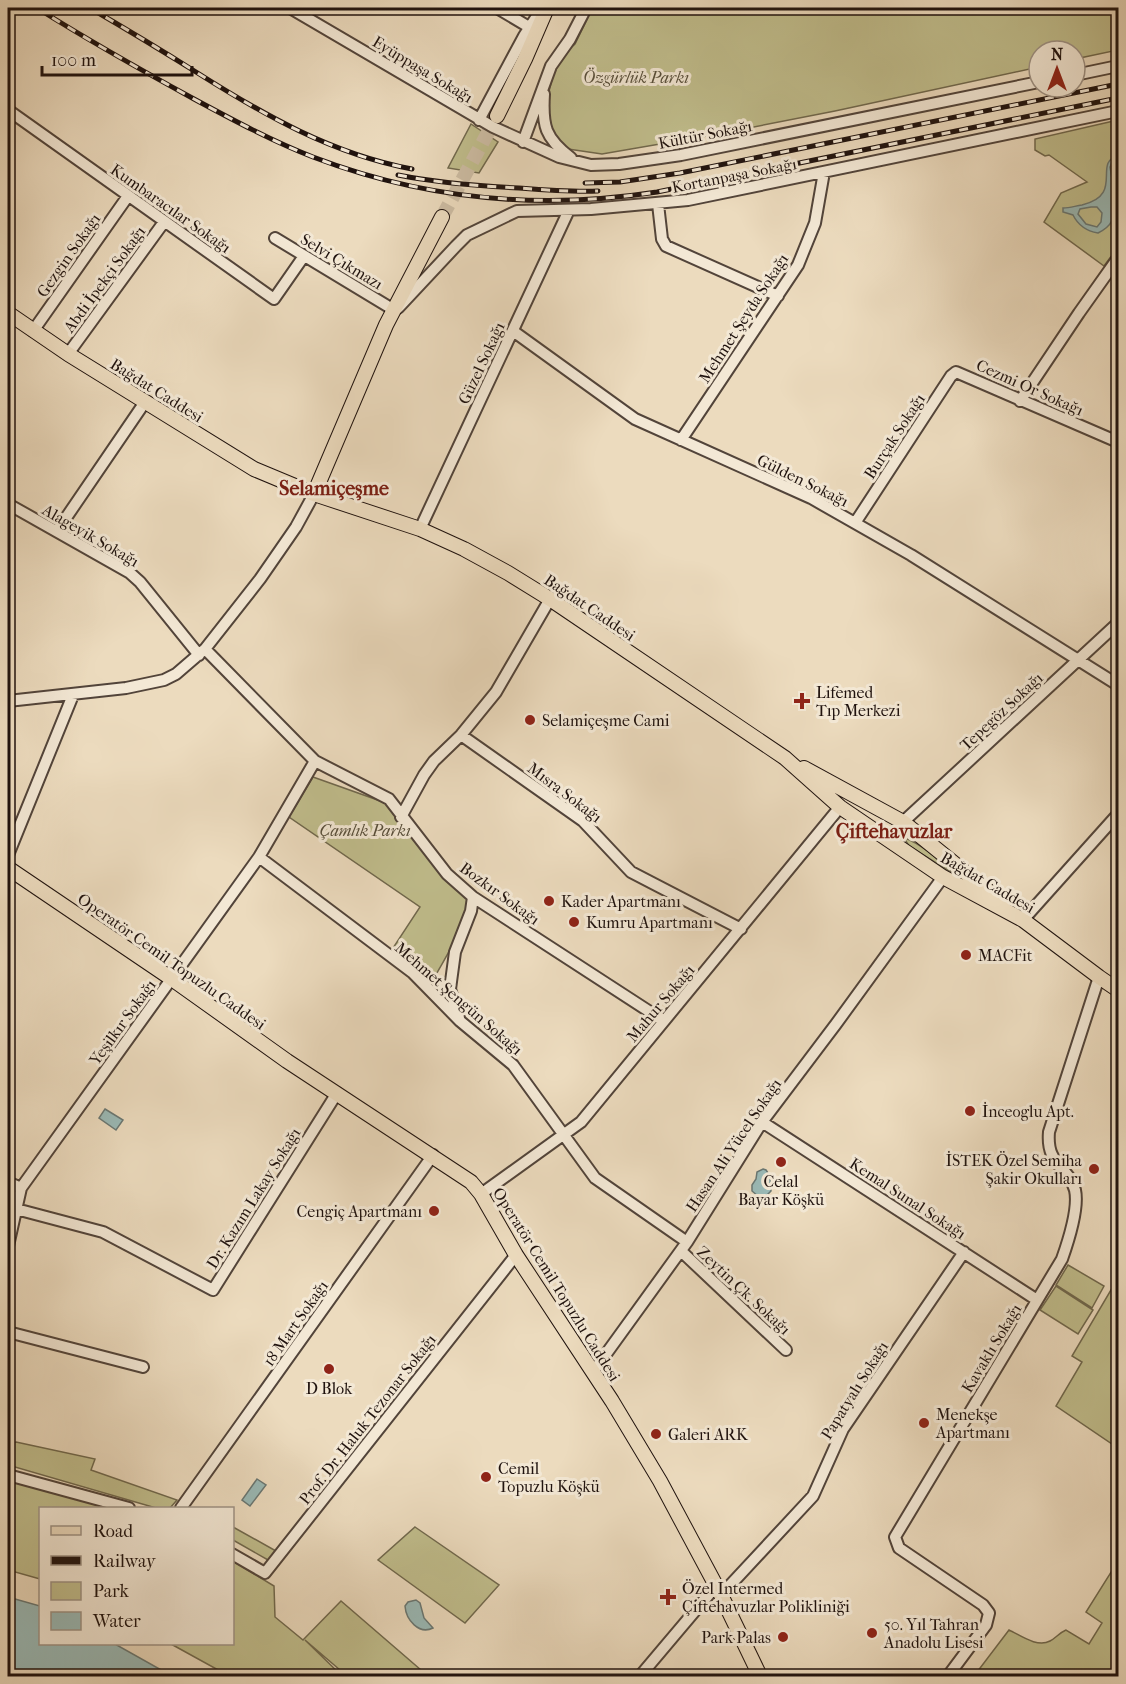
<svg xmlns="http://www.w3.org/2000/svg" width="1126" height="1684" viewBox="0 0 1126 1684" font-family="'IM FELL French Canon',serif">
	<rect width="100%" height="100%" fill="#ecdbbe"/>
	<filter id="stains"><feTurbulence type="fractalNoise" baseFrequency=".00333" numOctaves="4"/><feColorMatrix values="0 0 0 0 .2 0 0 0 0 .09 0 0 0 0 .02 0 0 0 .5 -.17"/></filter>
	<radialGradient id="worn" r=".72"><stop offset=".6" stop-color="#630" stop-opacity="0"/><stop offset="1" stop-color="#630" stop-opacity=".3"/></radialGradient>
	<path fill="#c0bd8c" stroke="#70684d" stroke-width="1.5" d="M590,8H1118V50L1075,59V51H1039V67L835,111L718,134L602,154L568,149L555,140L549,129L548,95L557,60L575,44L589,15Z
		M1118,120V247L1104,266L1044,222L1061,193L1087,182L1049,155L1045,156L1035,150V139Z
		M471,124L498,142L479,173L448,168Z
		M313,777L386,803L395,816L468,896C470,922 445,957 433,980L393,948L420,907L289,817Z
		M904,838C917,841 952,868 960,878L909,846Z
		M1068,1265L1104,1286L1092,1308L1056,1285Z
		M1118,1278V1448L1056,1406L1082,1362L1072,1356Z
		M1056,1286L1093,1310L1078,1334L1040,1310Z
		M16,1442L95,1459L91,1470L177,1500L170,1508H156L8,1465V1445Z
		M8,1480L110,1508H40V1579L8,1570Z
		M233,1527L276,1551L268,1560L233,1540Z
		M415,1527L499,1585L465,1623L378,1560Z
		M233,1561L274,1586L275,1617L303,1640L341,1601L421,1670L415,1676H347L305,1640L342,1676H229L171,1644H232Z
		M1118,1561V1676H974L1009,1630C1020,1635 1037,1648 1050,1641C1056,1638 1059,1633 1066,1630L1089,1644L1102,1623L1086,1612Z"/>
	<path fill="#9abab7" stroke="#697773" stroke-width="1.5" fill-rule="evenodd" d="M1118,156V159L1113,160L1110,167L1114,190L1118,189V195C1103,205 1126,219 1098,233C1086,231 1078,225 1073,215L1063,212V208C1070,208 1075,206 1082,205C1125,195 1092,162 1118,156ZM1091,207H1097L1102,213L1101,222L1097,227L1086,224L1078,214L1080,209Z
		M105,1109L123,1120L116,1130L99,1118Z
		M763,1169L766,1170L770,1176L771,1191L767,1195L759,1197L752,1191V1185L756,1179L757,1172Z
		M257,1479L266,1485L250,1506L242,1500Z
		M8,1597L40,1606V1644H115L172,1676H8Z
		M416,1600L420,1603L424,1618L433,1628C419,1635 406,1620 405,1606L408,1602Z"/>
	<g fill="none" stroke-linecap="round" stroke-linejoin="round">
		<path stroke="#cdbda4" stroke-width="14" stroke-dasharray="14 7" stroke-linecap="butt" d="M442,217L497,116"/>
		<defs>
			<path id="minor" d="M290,8L493,127L559,157L591,165L619,164L681,155L1039,82
				M497,8L534,30
				M1075,75L1118,66
				M544,94C542,126 545,138 571,158
				M8,110L274,299L304,256
				M479,120L524,36L541,10
				M523,142L551,66L570,39L586,8
				M658,204L662,239L666,246L778,296
				M275,238L394,310
				M398,308L456,246L467,235L517,211L591,209L688,200L1118,111
				M33,331L128,196
				M513,331L635,419L811,498L911,555L1118,685
				M68,354L164,222
				M1020,401L1079,313L1118,258
				M681,440L798,265L815,223L824,172
				M8,504L130,573L140,582L199,655
				M855,523L951,376L956,372L1118,442
				M420,529L569,210
				M57,531L145,402
				M205,649L315,761L389,799L447,874L473,897L664,1021
				M8,701L126,688L164,680L176,674L205,649L260,579L296,527L314,494
				M461,735L583,821L631,872L741,929
				M401,817L424,775L434,761L461,735L496,692L550,599
				M903,822L1118,623
				M8,855L73,695
				M259,857L413,973L460,1021L513,1065L595,1178L687,1242
				M1023,920L1118,814
				M459,1018L450,989L455,952L471,911L473,897
				M762,1122L1037,1300
				M8,1182L21,1188
				M481,1194L581,1122L840,807
				M16,1209L103,1232L213,1290L337,1093
				M8,1246L21,1188L259,857L315,761
				M681,1251L786,1350
				M8,1332L143,1367
				M593,1372L687,1242L762,1122L836,1024L943,877
				M8,1475L129,1508
				M181,1508L433,1155
				M232,1554L265,1573L516,1255
				M721,1595L813,1496L843,1429L964,1252
				M640,1676L716,1586
				M948,1676L986,1625L989,1613L983,1605L899,1548L895,1537L1062,1259C1068,1242 1079,1208 1075,1190C1068,1165 1046,1166 1049,1132L1099,977"/>
			<path id="major" d="M497,116L525,59L547,8
				M8,313L68,354L254,469L314,494L420,529L464,549L508,573L550,599L785,758L840,807L943,877L1023,920L1099,977L1118,990
				M314,494L386,325L442,217
				M804,768L903,822L1003,903
				M8,868L172,979L287,1061L471,1182L481,1194L516,1255L612,1401L660,1481L721,1595L760,1676"/>
		</defs>
		<use href="#minor" stroke="#52443a" stroke-width="14"/>
		<use href="#major" stroke="#1f120e" stroke-width="16"/>
		<use href="#minor" stroke="#f3e8d5" stroke-width="10"/>
		<use href="#major" stroke="#ecdbbe" stroke-width="14"/>
		<defs>
			<path id="rail" d="M37,8C88,40 141,70 194,99C233,120 272,141 313,157C423,199 540,210 657,192L1118,98
				M90,8C126,29 161,50 196,72C264,115 332,154 412,169
				M398,175C438,183 479,186 519,188C545,190 572,192 598,191
				M585,183L620,182L680,173L1118,84"/>
		</defs>
		<use href="#rail" stroke="#1f120e" stroke-width="5"/>
		<use href="#rail" stroke="#f3e8d5" stroke-width="3" stroke-dasharray="9" stroke-linecap="butt"/>
	</g>
	<g fill="#8f2418" stroke="#f3e8d5" stroke-width="2">
		<path d="M799 692h6v6h6v6h-6v6h-6v-6h-6v-6h6z"/>
		<circle cx="530" cy="720" r="6"/>
		<circle cx="549" cy="901" r="6"/>
		<circle cx="574" cy="922" r="6"/>
		<circle cx="966" cy="955" r="6"/>
		<circle cx="970" cy="1111" r="6"/>
		<circle cx="781" cy="1162" r="6"/>
		<circle cx="1094" cy="1169" r="6"/>
		<circle cx="434" cy="1211" r="6"/>
		<circle cx="329" cy="1369" r="6"/>
		<circle cx="924" cy="1423" r="6"/>
		<circle cx="656" cy="1434" r="6"/>
		<circle cx="486" cy="1477" r="6"/>
		<path d="M665 1588h6v6h6v6h-6v6h-6v-6h-6v-6h6z"/>
		<circle cx="872" cy="1633" r="6"/>
		<circle cx="783" cy="1637" r="6"/>
	</g>
	<g text-anchor="middle" stroke-width="6" stroke-linejoin="round" paint-order="stroke">
		<g font-size="16" fill="#1f120e" stroke="#f3e8d5">
			<text transform="translate(423 69) rotate(31)" y="6">Eyüppaşa Sokağı</text>
			<text transform="translate(705 134) rotate(-11)" y="6">Kültür Sokağı</text>
			<text transform="translate(734 175) rotate(-11)" y="6">Kortanpaşa Sokağı</text>
			<text transform="translate(171 208) rotate(35)" y="6">Kumbaracılar Sokağı</text>
			<text transform="translate(68 255) rotate(-55)" y="6">Gezgin Sokağı</text>
			<text transform="translate(342 261) rotate(31)" y="6">Selvi Çıkmazı</text>
			<text transform="translate(104 279) rotate(-54)" y="6">Abdi İpekçi Sokağı</text>
			<text transform="translate(743 318) rotate(-57)" y="6">Mehmet Şeyda Sokağı</text>
			<text transform="translate(481 363) rotate(-65)" y="6">Güzel Sokağı</text>
			<text transform="translate(1030 387) rotate(24)" y="6">Cezmi Or Sokağı</text>
			<text transform="translate(157 390) rotate(32)" y="6">Bağdat Caddesi</text>
			<text transform="translate(894 436) rotate(-57)" y="6">Burçak Sokağı</text>
			<text transform="translate(803 480) rotate(26)" y="6">Gülden Sokağı</text>
			<text transform="translate(91 535) rotate(30)" y="6">Alageyik Sokağı</text>
			<text transform="translate(590 607) rotate(34)" y="6">Bağdat Caddesi</text>
			<text transform="translate(1001 711) rotate(-43)" y="6">Tepegöz Sokağı</text>
			<text transform="translate(565 792) rotate(37)" y="6">Mısra Sokağı</text>
			<text transform="translate(988 882) rotate(30)" y="6">Bağdat Caddesi</text>
			<text transform="translate(500 893) rotate(36)" y="6">Bozkır Sokağı</text>
			<text transform="translate(172 961) rotate(35)" y="6">Operatör Cemil Topuzlu Caddesi</text>
			<text transform="translate(459 998) rotate(41)" y="6">Mehmet Şengün Sokağı</text>
			<text transform="translate(660 1003) rotate(-50)" y="6">Mahur Sokağı</text>
			<text transform="translate(122 1022) rotate(-54)" y="6">Yeşilkır Sokağı</text>
			<text transform="translate(733 1145) rotate(-56)" y="6">Hasan Ali Yücel Sokağı</text>
			<text transform="translate(253 1198) rotate(-58)" y="6">Dr. Kazım Lakay Sokağı</text>
			<text transform="translate(908 1198) rotate(33)" y="6">Kemal Sunal Sokağı</text>
			<text transform="translate(557 1284) rotate(58)" y="6">Operatör Cemil Topuzlu Caddesi</text>
			<text transform="translate(744 1290) rotate(43)" y="6">Zeytin Çk. Sokağı</text>
			<text transform="translate(295 1323) rotate(-55)" y="6">18 Mart Sokağı</text>
			<text transform="translate(991 1348) rotate(-59)" y="6">Kavaklı Sokağı</text>
			<text transform="translate(854 1390) rotate(-58)" y="6">Papatyalı Sokağı</text>
			<text transform="translate(367 1419) rotate(-52)" y="6">Prof. Dr. Haluk Tezonar Sokağı</text>
		</g>
		<g font-size="16" font-style="italic" fill="#574e3a" stroke="#f3e8d5">
			<text x="636" y="83">Özgürlük Parkı</text>
			<text x="365" y="836">Çamlık Parkı</text>
		</g>
		<g font-size="16" fill="#1f120e" stroke="#f3e8d5" text-anchor="start">
			<text x="816" y="698">Lifemed<tspan x="816" dy="18">Tıp Merkezi</tspan></text>
			<text x="542" y="726">Selamiçeşme Cami</text>
			<text x="561" y="907">Kader Apartmanı</text>
			<text x="586" y="928">Kumru Apartmanı</text>
			<text x="978" y="961">MACFit</text>
			<text x="982" y="1117">İnceoglu Apt.</text>
			<text x="1082" y="1166" text-anchor="end">İSTEK Özel Semiha<tspan x="1082" dy="18">Şakir Okulları</tspan></text>
			<text x="781" y="1187" text-anchor="middle">Celal<tspan x="781" dy="18">Bayar Köşkü</tspan></text>
			<text x="422" y="1217" text-anchor="end">Cengiç Apartmanı</text>
			<text x="329" y="1394" text-anchor="middle">D Blok</text>
			<text x="936" y="1420">Menekşe<tspan x="936" dy="18">Apartmanı</tspan></text>
			<text x="668" y="1440">Galeri ARK</text>
			<text x="498" y="1474">Cemil<tspan x="498" dy="18">Topuzlu Köşkü</tspan></text>
			<text x="682" y="1594">Özel Intermed<tspan x="682" dy="18">Çiftehavuzlar Polikliniği</tspan></text>
			<text x="884" y="1630">50. Yıl Tahran<tspan x="884" dy="18">Anadolu Lisesi</tspan></text>
			<text x="771" y="1643" text-anchor="end">Park Palas</text>
		</g>
		<g font-size="20" font-weight="bold" fill="#7a1f14" stroke="#f3e8d5">
			<text x="334" y="495">Selamiçeşme</text>
			<text x="894" y="838">Çiftehavuzlar</text>
		</g>
	</g>
	<rect width="1126" height="1684" fill="none" stroke="#ecdbbe" stroke-width="30"/>
	<rect x="9" y="9" width="1108" height="1666" fill="none" stroke="#1f120e" stroke-width="3"/>
	<rect x="15" y="15" width="1096" height="1654" fill="none" stroke="#1f120e" stroke-width="1.5"/>
	<rect x="39" y="1507" width="195" height="138" fill="#f3e8d5" stroke="#9e9285" stroke-width="1.5"/>
	<rect x="51" y="1526" width="30" height="9" fill="#ecdbbe" stroke="#9e9285" stroke-width="1.5"/>
	<text x="93" y="1537" font-size="18" fill="#1f120e">Road</text>
	<rect x="51" y="1556" width="30" height="9" fill="#1f120e" stroke="#9e9285" stroke-width="1.5"/>
	<text x="93" y="1567" font-size="18" fill="#1f120e">Railway</text>
	<rect x="51" y="1582" width="30" height="18" fill="#c0bd8c" stroke="#9e9285" stroke-width="1.5"/>
	<text x="93" y="1597" font-size="18" fill="#1f120e">Park</text>
	<rect x="51" y="1612" width="30" height="18" fill="#9abab7" stroke="#9e9285" stroke-width="1.5"/>
	<text x="93" y="1627" font-size="18" fill="#1f120e">Water</text>
	<g transform="translate(1057 69)"><circle r="28" fill="#f3e8d5" stroke="#9e9285" stroke-width="1.5"/>
	<path d="M0-4.5L10 22L0 15L-10 22Z" fill="#8f2418"/>
	<text y="-9" font-size="16" font-weight="bold" text-anchor="middle" fill="#1f120e">N</text>
	</g>
	<path d="M42 66v9h150v-9" fill="none" stroke="#1f120e" stroke-width="3"/>
	<text x="51" y="66" font-size="18" fill="#1f120e" stroke="#f3e8d5" stroke-width="4.5" paint-order="stroke">100 m</text>
	<rect width="100%" height="100%" filter="url(#stains)"/>
	<rect width="100%" height="100%" fill="url(#worn)"/>
</svg>
